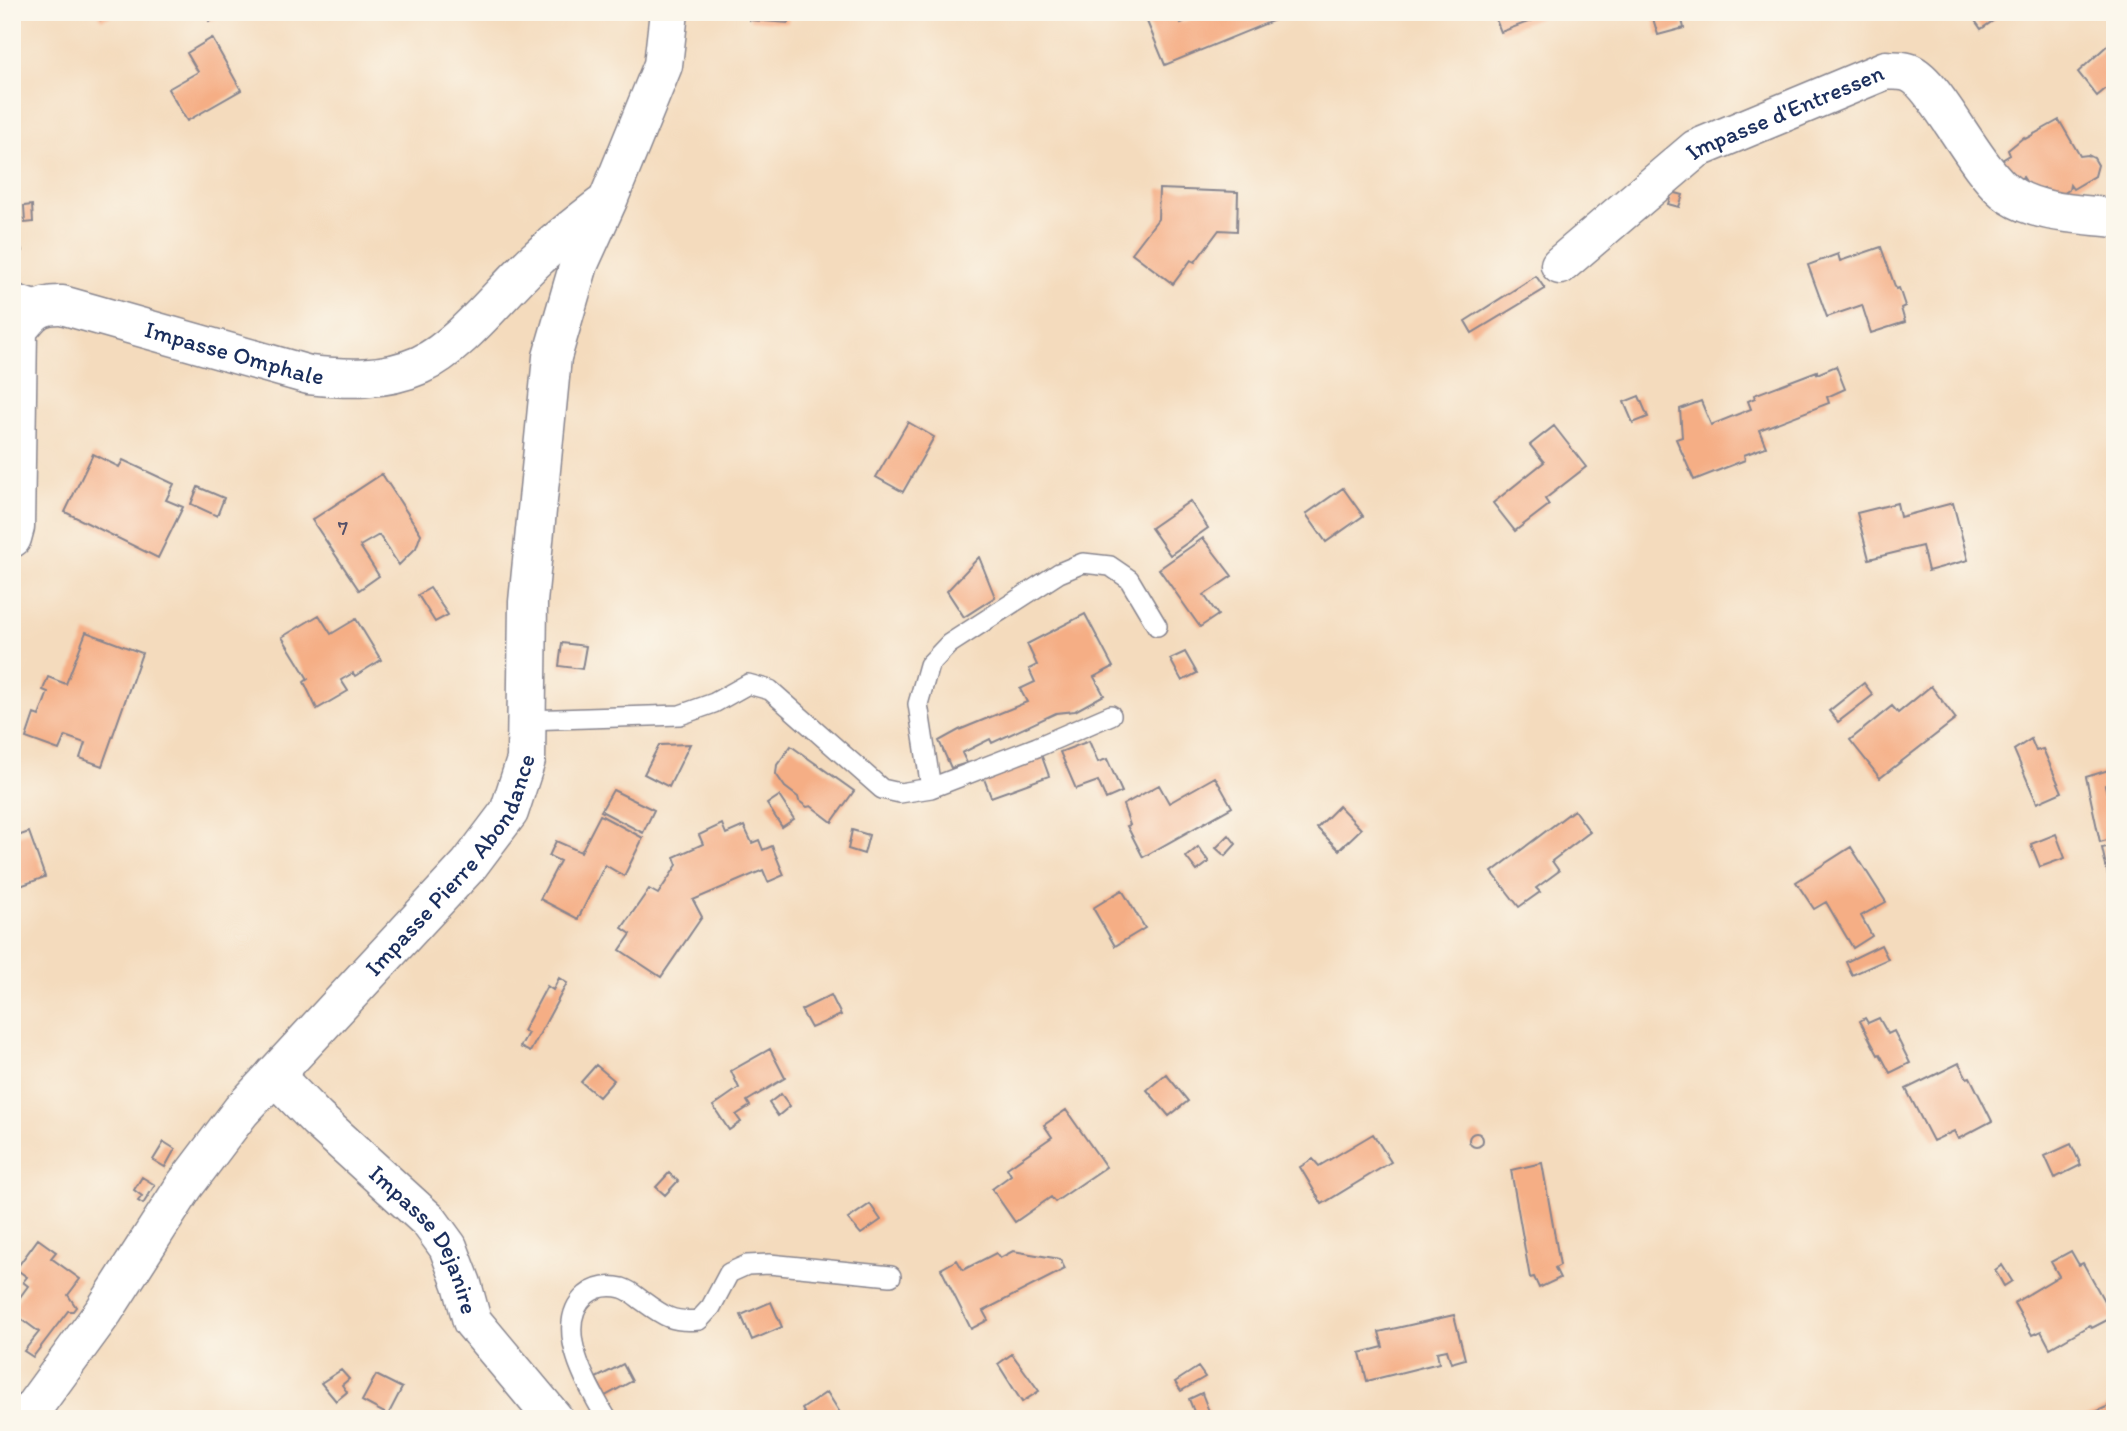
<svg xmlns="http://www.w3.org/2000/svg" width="2127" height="1431" viewBox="0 0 2127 1431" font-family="Itim,sans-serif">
	<rect width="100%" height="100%" fill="#fbf7ec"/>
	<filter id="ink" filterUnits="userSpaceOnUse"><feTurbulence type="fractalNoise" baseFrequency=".0143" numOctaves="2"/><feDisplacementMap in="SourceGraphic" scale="14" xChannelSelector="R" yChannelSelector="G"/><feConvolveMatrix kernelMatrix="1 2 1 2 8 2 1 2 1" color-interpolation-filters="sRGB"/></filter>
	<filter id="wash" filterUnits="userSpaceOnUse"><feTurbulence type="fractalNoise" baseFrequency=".00686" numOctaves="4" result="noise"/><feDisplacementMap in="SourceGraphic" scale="28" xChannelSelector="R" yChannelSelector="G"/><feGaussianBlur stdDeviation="1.57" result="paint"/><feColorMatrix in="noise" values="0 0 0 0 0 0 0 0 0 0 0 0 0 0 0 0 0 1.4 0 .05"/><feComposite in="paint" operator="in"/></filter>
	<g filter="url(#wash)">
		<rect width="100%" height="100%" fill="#f4dbbd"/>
		<g id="blocks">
			<path fill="#f5ae85" d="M98,12H121L101,20Z
				M206,12H234V13L209,21Z
				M750,12H789L788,23L750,20Z
				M1143,12H1176L1181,23L1206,12H1294L1165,65Z
				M1493,12H1546L1547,15L1501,32Z
				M1651,12H1680L1684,28L1658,35Z
				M1969,12H2006L1981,29Z
				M212,38L241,90L187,121L168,89L198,72L187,53Z
				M2110,43L2115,48V81L2097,96L2078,72Z
				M2059,120L2080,156L2088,155L2094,158L2098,165L2095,176L2073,189L2070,185L2069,190L2056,198L2050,197L2044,188L2033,193L2023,177L2009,186L2002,160L2010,155L2008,150L2024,137L2025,139Z
				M1159,189L1238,192L1237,231L1219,230L1195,262L1191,260L1173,284L1132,253L1158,219Z
				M1672,192L1683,195L1679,207L1668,204Z
				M32,205L33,222L25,223L24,206Z
				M12,213L22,251L12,253Z
				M1881,247L1896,289L1899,288L1905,306L1901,308L1905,322L1871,333L1862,305L1827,317L1808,265L1838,254L1840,261Z
				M1536,276L1545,289L1472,333L1465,321Z
				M1836,366L1845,389L1827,397L1829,403L1759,430L1766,447L1744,455L1745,460L1694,480L1676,439L1682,437L1680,409L1701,401L1711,425L1751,409L1748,401L1755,398L1754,395L1817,371V374Z
				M1639,396L1648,417L1633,423L1624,402Z
				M908,422L934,437L903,492L876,477Z
				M1554,426L1586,467L1545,499L1549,505L1515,531L1493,503L1544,462L1530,445Z
				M93,454L119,467L123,460L174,484L166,500L183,507L158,558L65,512Z
				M382,474L421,534L416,548L399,565L379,535L360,546L379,576L359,590L312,520Z
				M198,487L224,498L217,516L191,504Z
				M1343,488L1363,516L1326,542L1306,514Z
				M1190,501L1208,528L1170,555L1151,528Z
				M1897,503L1900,517L1953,503L1968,560L1928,571L1922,546L1869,559L1857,513Z
				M1203,538L1232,576L1204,595L1218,615L1200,627L1159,569Z
				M979,557L995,597L964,617L947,591Z
				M430,588L448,615L435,622L418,595Z
				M1085,614L1113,667L1094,677L1104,695L1075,711L1056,713L992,743L990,739L962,753L967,763L951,768L939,741L959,730L1027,702L1020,689L1035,682L1029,669L1037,665L1027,644Z
				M319,615L331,634L356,619L381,660L355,676L353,673L341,680L348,691L317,709L304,682L308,679L282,637Z
				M86,632L142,653L102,766L80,758L85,743L65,736L59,750L26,738L34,714L39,716L48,692L43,690L48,677L66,684Z
				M562,643L586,646L582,669L559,666Z
				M1185,652L1197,673L1182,681L1170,659Z
				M1864,683L1873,695L1838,722L1829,711Z
				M1931,686L1956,719L1880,778L1850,740L1892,706L1898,713Z
				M2031,739L2036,751L2043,749L2062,792L2037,803L2014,750Z
				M1089,741L1098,762L1107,759L1122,792L1106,799L1098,781L1076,789L1060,752Z
				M690,744L669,787L644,774L659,745Z
				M791,746L854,791L832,822L811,806L807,807L799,801L798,797L785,787L776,774L777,765Z
				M1041,754L1049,776L991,797L983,776Z
				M2115,768V781L2105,785L2112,814L2115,813V838L2100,842L2086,777Z
				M1215,777L1232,807L1143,857L1127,826L1130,825L1123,805L1159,785L1169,803Z
				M613,790L654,810L643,833L601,811Z
				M779,796L794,819L782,827L767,804Z
				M1339,806L1361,829L1339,850L1317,828Z
				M1574,810L1590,832L1552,861L1559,871L1536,888L1540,892L1519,907L1492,872Z
				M600,815L643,838L624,876L605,865L578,919L540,899L560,861L549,856L556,841L581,852Z
				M722,824L726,834L744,826L752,843L759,840L763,850L772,846L784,875L768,882L763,870L693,900L702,917L661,977L620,950L631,934L622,928L649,889L658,894L677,865L674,857L703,844L699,835Z
				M852,830L869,835L864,854L848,849Z
				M29,832L45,877L12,889V838Z
				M2056,834L2065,858L2040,867L2031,844Z
				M1229,835L1236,844L1225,856L1216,848Z
				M2115,845V881L2110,884L2102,848Z
				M1198,847L1209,862L1197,871L1186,857Z
				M1851,847L1886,902L1861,916L1872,936L1853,948L1826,902L1814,909L1796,882Z
				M1122,890L1145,928L1115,946L1093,908Z
				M1881,945L1888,959L1852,975L1846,962Z
				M559,978L567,983L530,1052L520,1047L528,1033L523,1031L547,986L553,990Z
				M831,995L841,1015L811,1028L801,1010Z
				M1865,1018L1868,1023L1879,1018L1888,1034L1894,1031L1910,1063L1890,1073L1880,1054L1878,1055L1860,1021Z
				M770,1049L785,1078L747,1101L750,1106L736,1115L741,1122L729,1130L713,1106L739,1088L731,1071Z
				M1959,1063L1967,1078L1970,1077L1992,1121L1958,1139L1954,1131L1933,1141L1906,1089Z
				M596,1065L614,1080L599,1097L581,1082Z
				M1166,1074L1188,1101L1169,1116L1147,1090Z
				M781,1094L790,1106L778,1116L769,1103Z
				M1066,1110L1106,1167L1055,1202L1051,1197L1015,1222L992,1189L1011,1175L1007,1168L1052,1137L1044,1125Z
				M1469 1140a7 7 0 1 1 14 0a7 7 0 1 1-14 0Z
				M1373,1134L1391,1162L1322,1204L1300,1167L1313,1159L1319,1166Z
				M164,1142L175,1149L165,1167L153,1160Z
				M2071,1144L2081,1165L2055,1178L2045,1156Z
				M1542,1163L1560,1265L1555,1268L1560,1278L1539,1288L1534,1277L1530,1278L1511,1170Z
				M669,1173L678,1181L665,1195L656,1187Z
				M142,1177L155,1185L143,1204L138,1201L142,1196L134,1190Z
				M870,1204L881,1220L861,1234L848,1219Z
				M38,1239L56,1252L51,1258L80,1279L68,1295L76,1307L73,1311H68L33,1357L24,1351L39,1332L12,1312V1308L28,1286L23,1282L27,1277L16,1269Z
				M1013,1251L1060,1259L1065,1269L983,1311L988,1320L971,1329L941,1269L957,1260L963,1270L996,1253L1000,1258Z
				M2071,1251L2079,1265L2083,1263L2113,1317L2092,1328L2090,1325L2050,1348L2041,1331L2032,1335L2014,1303L2059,1276L2051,1262Z
				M2002,1265L2012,1281L2004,1286L1995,1270Z
				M771,1302L782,1327L752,1340L741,1315Z
				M1454,1315L1465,1359L1451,1363L1447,1350L1437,1352L1439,1363L1367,1381L1360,1353L1383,1347L1379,1332Z
				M1012,1354L1039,1391L1022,1402L998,1364Z
				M623,1364L632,1381L605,1396L596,1378Z
				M1198,1367L1205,1377L1181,1391L1175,1382Z
				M341,1370L349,1379L342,1385L347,1392L336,1401L321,1383Z
				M376,1375L402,1388L388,1415L362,1401Z
				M827,1392L844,1419H808L802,1409Z
				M1202,1393L1203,1396L1212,1419H1197L1189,1399Z
				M2111,1405L2115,1419H2080Z"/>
		</g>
	</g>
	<g filter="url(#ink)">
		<use href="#blocks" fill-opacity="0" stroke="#88858e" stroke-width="2"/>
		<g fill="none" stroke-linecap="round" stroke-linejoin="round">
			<defs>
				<path id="lane" d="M12,293L46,304
					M526,720L680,715L714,703L748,684L770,690L882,789L900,793L931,788L918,704L929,665L949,644L1059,573L1083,563L1110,566L1129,579L1157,626
					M931,788L1037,747L1111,715
					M607,1419C589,1389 551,1325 586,1295C597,1286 609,1285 622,1288C629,1290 635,1295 640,1299C662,1315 671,1323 699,1320L711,1307L729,1273L747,1265L769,1264L891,1276"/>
				<g id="street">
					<path id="s1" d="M1560,265L1696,149L1886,70C1892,71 1901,70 1907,72C1935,79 1975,172 2010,195C2039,214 2081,214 2115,218"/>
					<path id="s2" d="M12,538L15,527L18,330C32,312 39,304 62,305L309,375C346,379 384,381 420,365C462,346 504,288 539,257C558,239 580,222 601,206"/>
					<path id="s3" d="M274,1075L317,1119L429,1221L448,1247L462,1284L472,1321L554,1419"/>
					<path id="s4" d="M25,1419L104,1311L185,1185L241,1111L469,865L509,812L526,760L528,602L552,357L579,264L608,200L663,65L669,12"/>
				</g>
			</defs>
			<use href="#lane" stroke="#88858e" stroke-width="22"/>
			<use href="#street" stroke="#88858e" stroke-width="41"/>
			<use href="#lane" stroke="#fff" stroke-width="19"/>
			<use href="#street" stroke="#fff" stroke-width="38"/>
		</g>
	</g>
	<g text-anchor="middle" stroke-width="5" stroke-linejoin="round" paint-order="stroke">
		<g font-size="21" fill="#524f68">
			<text x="343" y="535">7</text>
		</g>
		<g font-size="24" fill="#1b2f5e" stroke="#fbf7ec">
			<text dy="8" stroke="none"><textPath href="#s1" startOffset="275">Impasse d'Entressen</textPath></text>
			<text dy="8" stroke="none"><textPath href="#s2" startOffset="441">Impasse Omphale</textPath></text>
			<text dy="8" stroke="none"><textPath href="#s4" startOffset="702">Impasse Pierre Abondance</textPath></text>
			<text dy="8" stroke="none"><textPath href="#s3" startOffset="226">Impasse Dejanire</textPath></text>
		</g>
	</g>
	<rect width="2127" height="1431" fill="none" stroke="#fbf7ec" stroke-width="42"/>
</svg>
